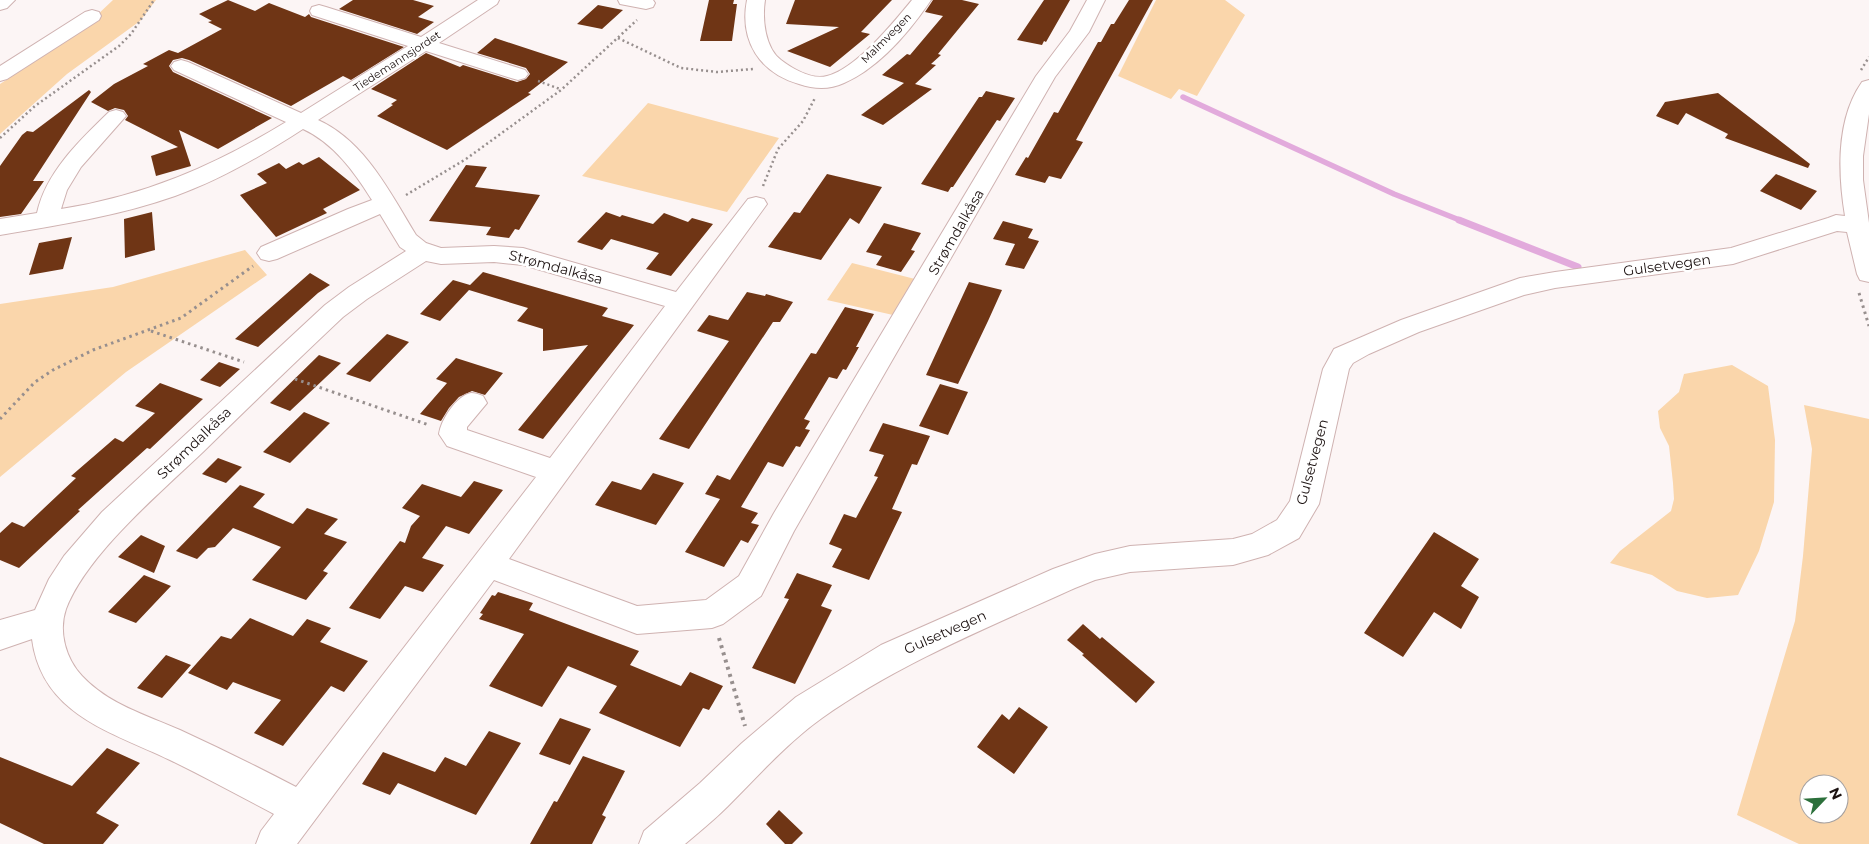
<svg xmlns="http://www.w3.org/2000/svg" width="1869" height="844" viewBox="0 0 1869 844" font-family="Montserrat,sans-serif">
	<rect width="100%" height="100%" fill="#fcf5f5"/>
	<path fill="#fad6ab" fill-rule="evenodd" d="M113,0H156L140,21L67,74L0,134V84L77,34Z
		M1156,0H1225L1245,15L1197,96L1179,89L1171,99L1118,76Z
		M648,103L779,138L727,212L582,176Z
		M245,250L267,275L126,372L0,477V304L113,287Z
		M852,263L915,279L893,315L827,300Z
		M1732,365L1768,386L1775,440L1774,502L1759,551L1738,595L1707,598L1677,591L1652,575L1610,563L1620,551L1671,511L1674,499L1673,483L1669,446L1660,428L1658,411L1679,392L1684,374Z
		M1804,405L1869,419V844H1799L1737,815L1795,621L1803,556L1812,449ZM1809,784H1839V814H1809Z"/>
	<g fill="none" stroke-linecap="round" stroke-linejoin="round">
		<path stroke="#e2aadc" stroke-width="5.5" d="M1183,97L1394,194L1462,221"/>
		<path stroke="#e2aadc" stroke-width="7" d="M1459,220L1578,267"/>
	</g>
	<path fill="#6f3515" d="M228,0L255,11L269,3L305,17L309,14L311,17L404,47L351,80L343,76L291,106L189,60L182,58L173,60L169,66L173,72L272,118L218,149L179,130L191,166L156,176L151,156L178,147L125,120L128,116L124,110L115,108L108,111L91,102L114,84L148,66L143,64L169,50L178,53L222,29L208,22L212,21L199,14Z
		M353,0H413L434,6L418,17L434,22L417,34L339,9Z
		M709,0H734L733,4H737L732,41H700Z
		M795,0H892L861,32L870,34L830,67L787,51L839,27L786,24Z
		M933,0H962L979,4L938,54L941,55L931,64L936,65L915,84L932,89L883,125L861,115L904,83L882,75L907,54L910,55L943,16L925,12Z
		M1044,0H1070L1046,42L1044,41L1042,45L1017,40Z
		M1129,0H1153L1076,140L1083,142L1061,179L1049,176L1045,183L1015,175L1026,157L1028,158L1054,112L1058,113L1098,42H1101L1111,24H1114Z
		M598,5L623,10L602,29L577,24Z
		M495,38L568,62L528,93L531,94L447,150L377,116L393,105L391,104L397,100L371,89L426,53L460,67L463,65L517,82L526,79L530,74L526,68L477,53Z
		M89,90L91,92L33,181H44L21,214L0,217V166L22,135L27,131L33,132Z
		M986,91L1015,98L1000,121L997,120L953,187H951L948,192L921,184L979,97H982Z
		M1718,93L1810,164L1808,168L1725,138L1728,134L1686,113L1678,125L1656,116L1665,102Z
		M319,157L360,190L323,209L327,213L276,237L240,195L267,183L257,174L279,163L286,169L299,162L303,165Z
		M466,165L487,167L475,187L540,195L519,230L515,229L509,238L486,235L491,227L429,221Z
		M827,174L882,187L859,224L850,218L821,260L768,247L794,212L800,213Z
		M1776,174L1817,191L1801,210L1760,191Z
		M152,212L155,250L125,258L124,219Z
		M606,212L620,217L622,215L653,224L664,213L688,222L692,218L713,224L671,276L646,269L659,253L611,239L602,250L577,242Z
		M1003,221L1033,229L1028,238L1039,241L1024,269L1005,265L1015,244L993,239Z
		M884,223L921,233L911,250L915,251L901,272L876,265L882,256L866,252Z
		M72,237L63,269L29,275L39,243Z
		M483,272L608,308L602,316L634,325L543,439L518,430L588,345L543,351V329L517,321L528,308L469,290L440,321L420,314L453,280L470,285Z
		M310,273L330,285L318,293L258,347L235,339Z
		M969,282L1002,290L988,321L958,384L926,375Z
		M747,292L765,296L766,294L793,302L780,322H773L689,449L659,439L729,341L697,331L709,315L728,320Z
		M845,307L874,314L856,347H859L846,370L843,369L837,379L829,377L804,419L810,421L805,429L810,430L800,447L796,446L783,467L768,462L741,507L758,513L751,523L759,525L748,543L741,540L724,567L685,552L720,499L705,494L717,475L730,480L811,353L816,354Z
		M387,334L409,342L370,382L346,374Z
		M319,355L341,363L290,411L270,403Z
		M456,358L503,373L485,395L472,391L459,397L449,408L441,421L420,414L447,383L436,379Z
		M219,362L240,369L220,387L200,380Z
		M160,383L203,399L150,449L147,448L78,510L80,511L19,568L0,560V533L12,522L24,527L76,478L71,476L115,438L123,442L155,413L135,406Z
		M940,384L968,392L948,435L919,426Z
		M304,412L330,423L290,463L263,452Z
		M883,423L930,436L917,465L912,464L892,509L902,512L869,580L832,567L842,549L829,544L844,514L856,518L878,477L874,476L884,455L869,451Z
		M218,458L242,467L226,483L202,474Z
		M653,473L684,483L656,525L595,505L612,481L641,490Z
		M474,481L503,490L469,534L446,526L422,558L444,565L423,592L405,586L380,619L349,608L400,541L405,543L411,526L420,516L402,508L422,484L461,497Z
		M240,485L265,494L253,507L293,524L307,508L338,519L324,534L347,542L323,571L328,573L306,600L252,580L281,547L233,528L215,547L208,548L197,559L176,551Z
		M1434,532L1479,559L1461,586L1479,597L1461,629L1434,612L1403,657L1364,633Z
		M141,535L165,546L154,573L118,557Z
		M797,573L832,585L821,606L832,610L795,684L752,668L789,599L784,598Z
		M144,575L171,586L136,623L108,612Z
		M498,592L533,603L529,610L639,651L630,665L681,686L690,672L723,686L709,710L703,708L680,747L599,713L617,686L568,666L542,707L489,686L524,634L479,619L483,614L480,613L492,595L495,596Z
		M250,618L293,636L307,619L331,628L320,642L368,661L344,692L331,686L283,746L254,733L281,700L233,682L227,690L188,673L221,636L231,639Z
		M1083,624L1100,639L1102,637L1155,682L1136,703L1082,655L1084,654L1067,640Z
		M166,655L191,665L162,698L137,688Z
		M1019,707L1048,727L1014,774L977,747L1002,714L1009,720Z
		M560,718L591,729L570,765L539,754Z
		M489,731L521,743L476,815L398,783L390,795L362,784L383,752L435,772L445,757L466,766Z
		M107,748L140,763L96,813L119,825L103,844H44L0,823V757L72,786Z
		M583,756L625,771L602,815L606,817L592,844H530L554,801L557,802Z
		M779,810L803,833L792,844H785L766,824Z"/>
	<g fill="none" stroke-linecap="round" stroke-linejoin="round">
		<defs>
			<path id="minor" d="M0,0H15L7,8L0,10Z
				M478,0H499L497,4L439,43L525,70L528,74L525,78L518,80L511,78L426,51L318,120C365,141 391,194 416,235L426,243L441,248L494,246L523,248L676,292L748,199L756,197L764,199L767,204L509,559L637,606L706,600L739,576L774,513L1036,76L1070,31L1087,0H1105L1089,32L1055,77L794,531L761,596L723,624L712,628L637,634L494,580L297,844H256L261,831L274,814C240,796 205,777 170,760C112,732 42,715 32,639L0,650V620L35,610L49,579L64,556L102,512L325,305L349,287L406,251L400,247L380,214L277,259L269,261L261,259L257,253L261,247L348,209L372,200C355,173 334,143 303,129C263,155 220,180 175,196C118,216 59,225 0,235V219L37,213C46,172 80,140 109,112L116,110L123,112L126,116L81,167L67,190L61,209C144,196 214,166 286,122L174,70L171,66L174,62L181,60L188,62L301,113L408,46L312,15L310,11L312,7L319,5L326,7L421,37ZM426,261L441,264L494,262L523,265L665,306L550,458L467,430V427L487,403L483,396C478,394 475,393 471,393C456,396 441,420 439,434L447,446L536,477L296,787C258,767 219,748 180,730C146,715 108,704 82,676C66,659 58,632 66,609C87,554 161,492 204,451C250,406 296,361 343,317L367,299Z
				M618,0H653L655,3L653,7L646,9L620,4Z
				M747,0H765C762,19 765,48 781,60C793,69 812,80 827,76C856,69 894,22 912,0H931C910,31 879,68 844,83C829,90 814,89 799,84C760,73 739,41 747,0Z
				M92,10L99,12L101,16L99,20L7,79L0,81V66L85,12Z
				M1869,80V114L1863,156V180L1869,223V282L1860,280L1857,274L1847,232L1837,231L1733,264L1555,288L1524,295L1419,332L1369,354L1353,363L1349,369L1319,504L1299,538L1268,555L1233,565L1130,572L1095,580L1075,588C989,627 900,663 822,718C787,743 758,776 728,806C714,820 699,832 685,844H639L644,831L700,783L742,743L796,697L881,645L1053,569L1095,554L1130,546L1233,539L1252,534L1277,520L1290,501L1323,369L1334,349L1401,320L1520,278L1555,272L1731,248L1828,218L1836,215L1845,216C1838,174 1836,119 1862,82Z"/>
		</defs>
		<use href="#minor" stroke="#cfb2b1" stroke-width="2"/>
		<path stroke="#978f8e" stroke-width="2.5" stroke-dasharray="2 3" stroke-linecap="butt" d="M618,38L681,68L717,72L753,69
			M1861,70L1869,57
			M538,81L560,89
			M0,138L35,106L119,46L131,34L154,0
			M763,186L778,149L803,121L815,98
			M406,195L466,159L561,90L637,20"/>
		<path stroke="#978f8e" stroke-width="3" stroke-dasharray="2.5 4" stroke-linecap="butt" d="M1859,293L1869,326
			M151,331L244,362
			M295,379L429,425
			M0,419L35,382L53,370L93,350L181,318L253,266"/>
		<path stroke="#978f8e" stroke-width="4" stroke-dasharray="3 4.5" stroke-linecap="butt" d="M719,638L745,726"/>
		<use href="#minor" fill="#fff" fill-rule="evenodd"/>
	</g>
	<g text-anchor="middle" stroke-width="5" stroke-linejoin="round" paint-order="stroke">
		<g font-size="11" fill="#1c1211" stroke="#fff">
			<text transform="translate(886 38) rotate(-45)" y="4">Malmvegen</text>
			<text transform="translate(397 61) rotate(-33)" y="4">Tiedemannsjordet</text>
		</g>
		<g font-size="14" fill="#1c1211" stroke="#fff">
			<text transform="translate(956 232) rotate(-60)" y="5">Strømdalkåsa</text>
			<text transform="translate(1667 265) rotate(-8)" y="5">Gulsetvegen</text>
			<text transform="translate(556 267) rotate(15)" y="5">Strømdalkåsa</text>
			<text transform="translate(194 443) rotate(-44)" y="5">Strømdalkåsa</text>
			<text transform="translate(1312 462) rotate(-75)" y="5">Gulsetvegen</text>
			<text transform="translate(945 632) rotate(-24)" y="5">Gulsetvegen</text>
		</g>
	</g>
	<g transform="translate(1824 799) rotate(65)"><circle r="24" fill="#ffffff" stroke="#a4a0a0"/>
	<path d="M0-4L9 19L0 12L-9 19Z" fill="#2c703b"/>
	<text y="-8" font-size="14" font-weight="bold" text-anchor="middle" fill="#1c1211">N</text>
	</g>
</svg>
